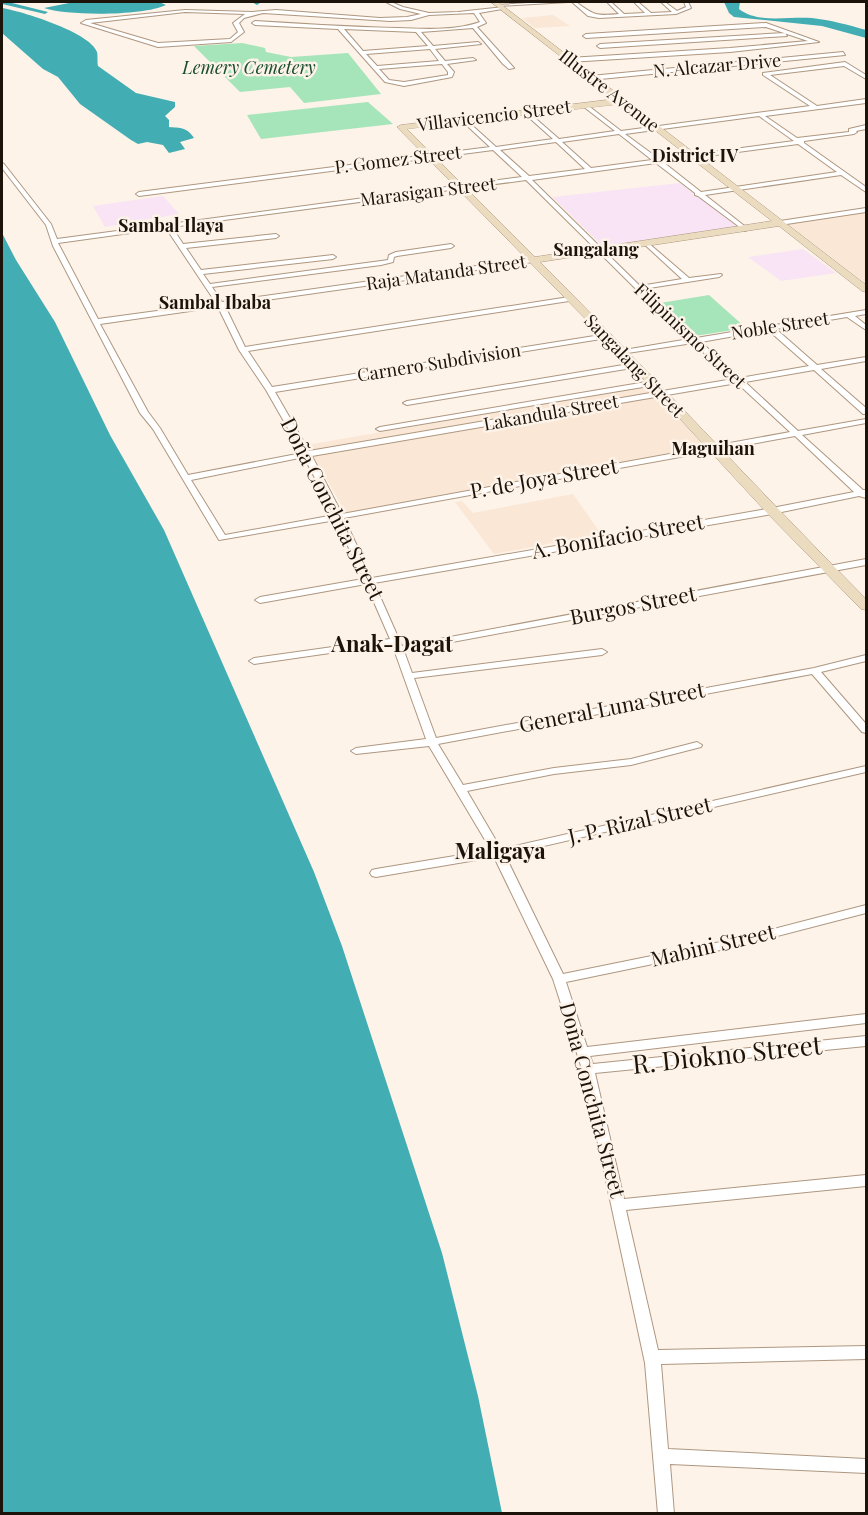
<svg xmlns="http://www.w3.org/2000/svg" width="868" height="1515" viewBox="0 0 868 1515" font-family="'Playfair Display',serif">
	<rect width="100%" height="100%" fill="#fdf3e9"/>
	<path fill="#fae7d5" d="M553,15L570,26L535,28L522,18Z
		M866,211V284L788,224Z
		M651,385L705,447L346,513L307,445Z
		M573,494L601,534L494,554L455,502L462,501L473,513Z"/>
	<path fill="#f8e4f4" d="M680,183L740,229L605,248L552,197Z
		M163,196L179,214L105,227L93,206Z
		M803,249L836,273L781,281L748,257Z"/>
	<path fill="#a6e4ba" d="M242,43L265,48L266,52L291,57L348,53L381,94L304,103L290,87L240,92L194,46Z
		M368,102L393,124L261,139L247,115Z
		M709,295L746,328L695,336L660,303Z"/>
	<path fill="#42adb2" d="M74,2H159L166,5C144,16 67,16 44,8Z
		M724,2H740L739,9C758,24 789,16 812,18C830,20 849,25 866,30V38L822,26L734,17L729,13Z
		M2,8C21,11 90,32 97,52C98,56 97,62 98,66L136,93L175,102V107L165,116L169,120V127C180,128 187,127 194,138L180,142L185,149L169,153L163,145L147,142L138,144L131,140L80,104L58,77L43,69L2,33Z
		M2,233L16,260L55,322L110,435L164,530L314,872L342,946L442,1253L478,1396L502,1513H2Z"/>
	<g fill="none" stroke-linecap="round" stroke-linejoin="round">
		<path fill="#42adb2" fill-rule="evenodd" d="M2,2H8L48,12L45,14L2,4Z
			M252,2H259L260,3L257,5Z"/>
		<defs>
			<path id="street" d="M386,2H391L403,7L429,13L458,12L504,7L502,9L479,13L486,23L477,27L514,68L509,69L503,64L473,28L421,32L433,46L478,42L481,44L435,49L445,61L473,58L476,60L447,64L454,72L452,77L404,86L385,82L338,29L255,25L252,23L255,21C303,24 350,27 398,28C425,29 454,31 480,22L474,13L429,15L411,20L390,21L263,13L244,18L239,23L244,32L231,42L158,47L81,23L86,20L185,10L252,12L276,10L380,18L407,17L421,14L400,9ZM185,12L245,14L233,23L238,32L230,39L158,43L90,23ZM344,29L416,32L428,46L363,51ZM430,49L439,61L377,66L366,54ZM442,64L448,72V75L404,82L389,80L379,69Z
				M544,2H568L499,6L497,5Z
				M572,2H576C595,16 596,16 619,14L607,2H611L624,14L645,13L634,2H638L651,13L672,12L661,2H665L677,11L686,7L684,2H688L691,8L676,14L599,18L588,16Z
				M766,23L819,42L730,52L569,62L566,60L569,58L730,48L808,41L766,27L586,38L583,36L586,34Z
				M785,33L787,36L600,48L597,46L600,44Z
				M843,52L845,55L590,80L587,78L590,76Z
				M845,62L866,75V79L844,66L770,75L817,106L866,99V103L765,116L797,138L849,132V129L866,125V129L856,131L857,132L854,134L804,141V143L866,187V192L841,175L705,195L747,228V230L745,231L698,196L695,195V193L656,163L532,180L640,286L682,279L644,244L643,243L646,241L689,278L721,274L722,275L719,277L643,289L696,338L866,310V314L855,316L866,325V330L847,317L776,329L817,365L866,357V361L821,369L866,408V414H863L814,370L745,382L798,431L866,419V423L802,435L863,490H866V498L859,496L772,514L374,583L402,646L866,559V565L404,651L412,673L602,649L607,652L602,655L414,678L436,738L814,668L866,655V661L821,672L866,724V733L862,732L812,674L438,744L463,785L554,768L631,759L697,742L702,745L701,747L631,765L554,774L467,791L501,849L866,766V772L505,855L563,974L735,939L866,905V913L735,947L566,982L587,1047L866,1014V1023L590,1056L593,1064L866,1036V1046L595,1073L624,1199L866,1175V1186L626,1210L658,1350L866,1346V1359L661,1364L668,1449L866,1459V1473L670,1464L674,1514H658L645,1363L582,1069L553,979L494,857L376,877L372,876L370,873L372,870L376,869L491,850L429,746L356,754L351,751L356,748L426,739L392,644L254,664L249,661L254,658L390,639L366,584L260,603L255,600L260,597L363,579L336,520L219,540L153,429L140,413L53,246L46,225L2,168V163L4,164L51,224L57,239L522,177L493,150L139,196L136,194L139,192L490,147L462,121L461,120L464,118L496,147L553,139L525,114L524,113L527,111L559,139L615,131L584,107V105L586,104L621,131L810,106L763,75V73ZM759,116L794,141L659,159L625,134ZM619,134L652,160L591,168L562,142ZM556,142L585,169L529,176L500,150ZM798,144L837,172L701,192L663,162ZM526,180L636,289L689,339L624,350H621V354L693,343L733,379L309,451L275,392L607,338L611,336L607,334L272,387L248,351L569,301L573,299L569,297L245,347L225,306L533,262L536,260L533,258L222,302L212,287L381,265L393,262L394,257L397,256L451,248L454,246L451,244L396,252L389,255L388,260L381,261L210,284L203,274L333,259L336,257L333,255L201,270L186,248L276,238L279,236L276,234L183,244L172,227ZM166,228L216,303L98,319L58,243ZM218,307L239,350L266,390L302,453L188,475L160,428L148,412L100,324ZM768,330L809,366L740,378L701,342ZM737,383L790,432L342,514L312,456ZM795,436L854,492L772,508L372,578L344,518ZM304,457L334,515L225,535L191,480Z
				M866,208V212L780,225L777,223L780,221Z
				M635,363L639,365L638,367L407,405L403,403L407,401Z
				M652,381H655V385L380,431L376,429L380,427Z"/>
			<path id="secondary" d="M491,2H498L866,285V292L862,291L779,226L540,262C651,373 756,488 866,599V610L861,609L768,514L620,354L397,127L401,125L615,99ZM621,104L772,221L535,257L407,129Z"/>
		</defs>
		<use href="#street" stroke="#ae9780" stroke-width="2"/>
		<use href="#secondary" stroke="#ae9780" stroke-width="1"/>
		<use href="#street" fill="#fff" fill-rule="evenodd"/>
		<use href="#secondary" fill="#ebdcc0" fill-rule="evenodd"/>
	</g>
	<g text-anchor="middle" stroke-width="5" stroke-linejoin="round" paint-order="stroke">
		<g font-size="18" fill="#1c140b" stroke="#fdf3e9">
			<text transform="translate(717 66) rotate(-5)" y="6">N. Alcazar Drive</text>
			<text transform="translate(609 91) rotate(38)" y="6">Illustre Avenue</text>
			<text transform="translate(494 116) rotate(-7)" y="6">Villavicencio Street</text>
			<text transform="translate(398 160) rotate(-7)" y="6">P. Gomez Street</text>
			<text transform="translate(428 192) rotate(-7)" y="6">Marasigan Street</text>
			<text transform="translate(446 273) rotate(-8)" y="6">Raja Matanda Street</text>
			<text transform="translate(780 326) rotate(-9)" y="6">Noble Street</text>
			<text transform="translate(690 336) rotate(43)" y="6">Filipinismo Street</text>
			<text transform="translate(439 363) rotate(-9)" y="6">Carnero Subdivision</text>
			<text transform="translate(634 366) rotate(46)" y="6">Sangalang Street</text>
			<text transform="translate(551 413) rotate(-10)" y="6">Lakandula Street</text>
		</g>
		<g font-size="18" font-style="italic" fill="#194d2f" stroke="#fdf3e9">
			<text x="249" y="74">Lemery Cemetery</text>
		</g>
		<g font-size="18" font-weight="bold" fill="#1c140b" stroke="#fdf3e9">
			<text x="695" y="162">District IV</text>
			<text x="171" y="232">Sambal Ilaya</text>
			<text x="596" y="256">Sangalang</text>
			<text x="215" y="309">Sambal Ibaba</text>
			<text x="713" y="455">Maguihan</text>
		</g>
		<g font-size="21" fill="#1c140b" stroke="#fdf3e9">
			<text transform="translate(544 479) rotate(-10)" y="7">P. de Joya Street</text>
			<text transform="translate(332 509) rotate(63)" y="7">Doña Conchita Street</text>
			<text transform="translate(618 537) rotate(-10)" y="7">A. Bonifacio Street</text>
			<text transform="translate(633 606) rotate(-11)" y="7">Burgos Street</text>
			<text transform="translate(612 708) rotate(-11)" y="7">General Luna Street</text>
			<text transform="translate(640 821) rotate(-13)" y="7">J. P. Rizal Street</text>
			<text transform="translate(713 946) rotate(-13)" y="7">Mabini Street</text>
			<text transform="translate(592 1100) rotate(75)" y="7">Doña Conchita Street</text>
		</g>
		<g font-size="22" font-weight="bold" fill="#1c140b" stroke="#fdf3e9">
			<text x="392" y="652">Anak-Dagat</text>
			<text x="500" y="859">Maligaya</text>
		</g>
		<g font-size="26" fill="#1c140b" stroke="#fdf3e9">
			<text transform="translate(727 1055) rotate(-6)" y="9">R. Diokno Street</text>
		</g>
	</g>
	<rect width="868" height="1515" fill="none" stroke="#1c140b" stroke-width="6"/>
</svg>
